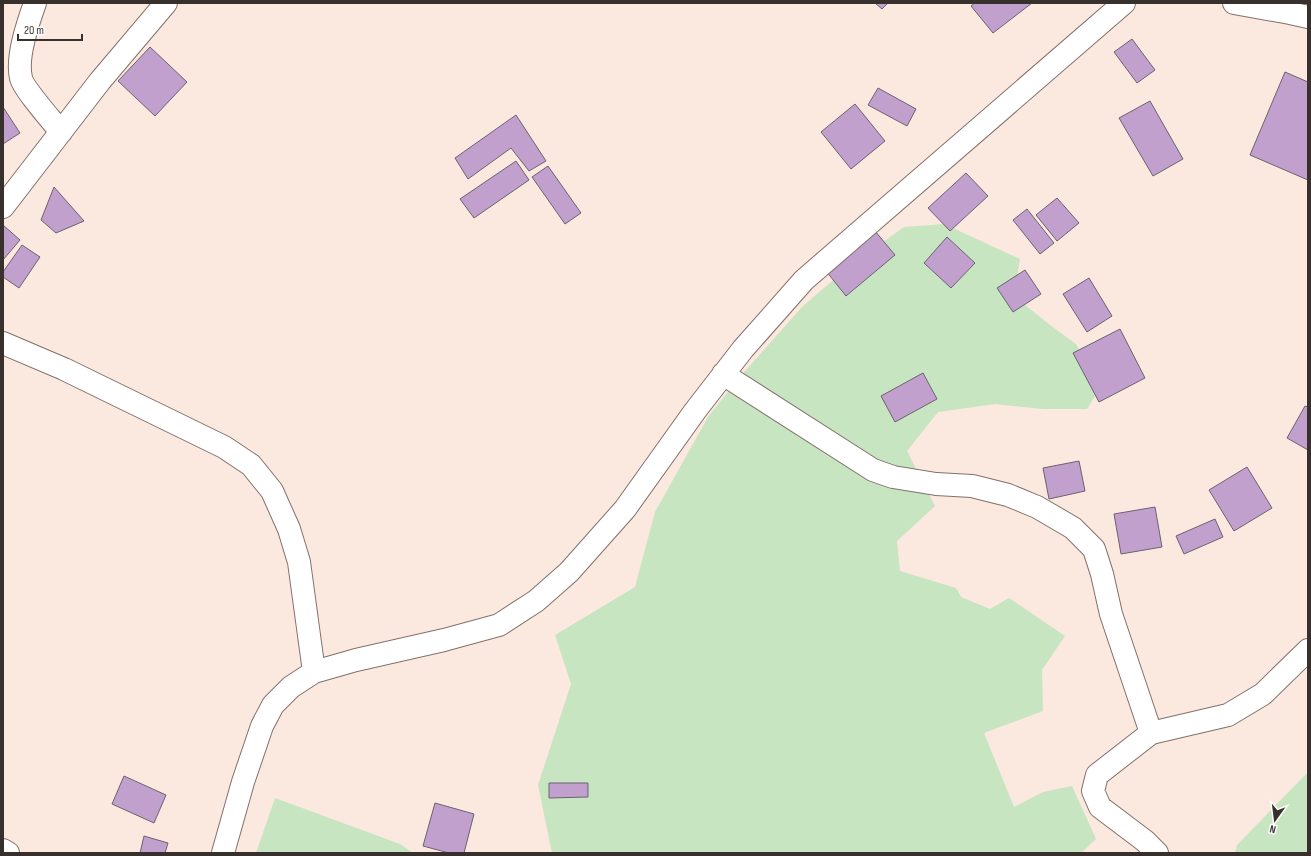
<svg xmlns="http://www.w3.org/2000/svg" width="1311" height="856" viewBox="0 0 1311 856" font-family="'Sofia Sans Condensed',sans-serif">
	<rect width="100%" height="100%" fill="#fbe8df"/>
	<path fill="#c7e5c0" d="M944,224L1020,259L1014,296L1050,325L1076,344L1100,388L1087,409H1043L995,404L938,412L907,451L935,506L897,541L900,571L956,588L961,597L990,609L1009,598L1065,636L1042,670L1043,711L984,733L1014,807L1043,792L1072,786L1096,839L1081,853H552L538,785L571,684L555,635L635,587L655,512L708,417L738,379L802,307L846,269L904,227Z
		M1306,774H1308V853H1235L1237,845Z
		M275,798L400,844L413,853H256Z"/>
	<path fill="#c2a0ce" stroke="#6b626f" d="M875,3H888L882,9Z
		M975,3H1032L993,33L971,6Z
		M1132,39L1155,70L1137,83L1114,52Z
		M150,47L187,82L155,116L118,81Z
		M1285,72L1308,82V180L1250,155Z
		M878,88L916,109L907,126L868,105Z
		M1150,101L1183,159L1153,176L1119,118Z
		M855,104L885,141L851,169L821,132Z
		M3,107L20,133L3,144Z
		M516,115L546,161L529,171L511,148L468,179L455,158Z
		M516,161L529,180L474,218L460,199Z
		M548,166L581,213L565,224L532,177Z
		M966,173L988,196L950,231L928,208Z
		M54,187L84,221L56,233L41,220Z
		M1057,198L1079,223L1057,241L1036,215Z
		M1027,209L1054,243L1040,254L1013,220Z
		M3,225L20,240L3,260Z
		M875,231L895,255L846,296L826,271Z
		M947,237L975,263L951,288L924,263Z
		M22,245L40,257L19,288L3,277V272Z
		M1025,270L1041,294L1013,312L997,288Z
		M1089,278L1112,316L1087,332L1063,294Z
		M1120,329L1145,378L1099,402L1073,353Z
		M923,373L937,399L895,422L881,396Z
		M1305,406L1308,407V450L1287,438Z
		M1079,461L1085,491L1049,499L1043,468Z
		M1247,467L1272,508L1234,531L1209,490Z
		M1155,507L1162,547L1121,554L1114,514Z
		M1215,519L1223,537L1184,554L1176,536Z
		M124,776L166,795L154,823L112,804Z
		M549,783H588V797L549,798Z
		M435,803L474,814L464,853H449L423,846Z
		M144,836L168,843L165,853H140Z"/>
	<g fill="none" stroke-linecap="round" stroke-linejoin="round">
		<defs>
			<path id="street" d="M35,3C28,23 16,57 21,78C23,88 53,122 61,132
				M3,207L100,81L166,3
				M3,343L64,369L224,447L251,465L272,491L289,529L299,562L314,672
				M723,374L873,470L893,477L936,484L972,486L1008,495L1037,507L1073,528L1094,549L1102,574L1111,614L1151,733
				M3,850L8,853
				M223,853L243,782L262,726L273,705L291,687L314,672L356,660L444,640L499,625L536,601L569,572L625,509L695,411L743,349L804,280L1124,3
				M1157,853L1145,841L1100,807L1093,791L1097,775L1151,733L1228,715L1263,694L1308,650"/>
			<path id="secondary" d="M1234,3L1290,13L1308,17"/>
		</defs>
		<use href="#street" stroke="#82716a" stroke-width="24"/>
		<use href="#secondary" stroke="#82716a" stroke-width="24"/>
		<use href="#street" stroke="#fff" stroke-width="22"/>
		<use href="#secondary" stroke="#fff" stroke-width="22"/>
	</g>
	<rect width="1311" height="856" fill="none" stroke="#37302d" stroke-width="8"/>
	<g transform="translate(1275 820) rotate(194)" stroke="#ffffff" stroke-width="3" paint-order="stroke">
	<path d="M0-3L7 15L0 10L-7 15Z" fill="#37302d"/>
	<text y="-6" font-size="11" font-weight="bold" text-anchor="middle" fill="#37302d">N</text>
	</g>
	<path d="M18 34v6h64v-6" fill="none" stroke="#37302d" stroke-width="2"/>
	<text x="24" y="34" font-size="12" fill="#37302d" stroke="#ffffff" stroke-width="3" paint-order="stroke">20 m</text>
</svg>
